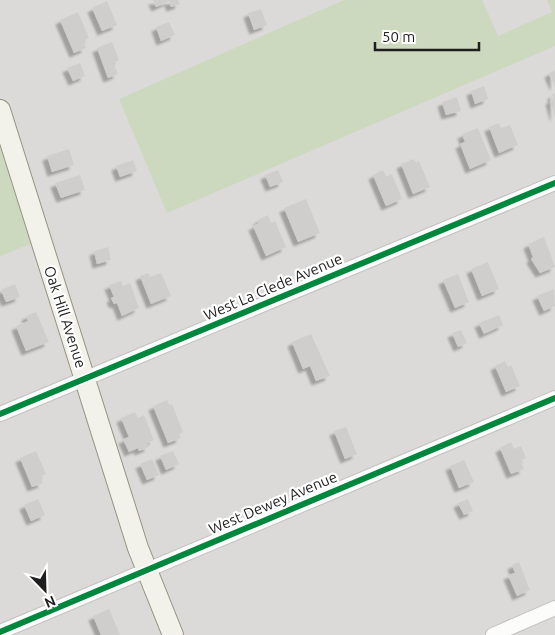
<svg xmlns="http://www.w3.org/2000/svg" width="555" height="635" viewBox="0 0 555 635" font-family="Ubuntu,sans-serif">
	<defs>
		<filter id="shadow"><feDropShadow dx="-4.5" dy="4.5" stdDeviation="1" flood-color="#0004"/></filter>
	</defs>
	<rect width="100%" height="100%" fill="#eceae7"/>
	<path fill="#dbdad8" d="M0,0H555V635H0Z"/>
	<path fill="#ccd9be" d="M344,0H482L498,36L552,12L547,0H555V46L167,213L119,99Z
		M0,133L41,240L0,256Z"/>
	<path fill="#d0cecc" filter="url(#shadow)" d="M153,0H178L180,4L171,7L169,1L156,7Z
		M107,1L117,25L102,31L92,8Z
		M261,9L267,25L254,30L248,13Z
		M78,12L89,38L83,41L86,48L74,53L60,20Z
		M169,22L175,35L161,41L156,27Z
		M112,42L119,60L113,63L118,74L108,78L97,48Z
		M80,63L85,76L73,81L67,68Z
		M555,70V87L549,73Z
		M484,86L488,99L475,104L471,91Z
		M555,93V118L550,100L553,99L552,95Z
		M457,97L461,111L446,115L442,102Z
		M499,123L501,128L510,125L518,145L499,153L489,127Z
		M478,128L491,160L470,169L460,144L465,142L462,134Z
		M69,149L74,165L52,172L47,156Z
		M414,159L416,163L419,161L430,187L413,194L401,164Z
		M133,160L137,171L120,177L116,166Z
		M278,170L283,182L270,187L265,175Z
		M383,170L386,177L392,174L402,199L386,206L373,175Z
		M80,175L85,190L61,198L55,183Z
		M306,199L320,233L298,242L284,208Z
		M268,215L271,223L275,221L286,247L266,256L253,226L259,223L258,220Z
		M544,237L555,267L540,273L531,259L533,257L528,244Z
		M108,247L111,260L97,264L94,251Z
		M488,262L499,289L482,296L471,269Z
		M148,273L150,277L161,273L171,296L151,304L140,276Z
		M458,274L469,302L455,308L443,280Z
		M121,281L123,286L130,283L139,308L122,316L117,303L114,304L111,298L114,297L109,285Z
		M15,284L20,297L6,302L1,290Z
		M554,289L555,306L544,311L537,296Z
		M36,312L49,342L26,351L16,326L28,321L26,316Z
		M499,315L503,325L484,334L479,323Z
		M461,330L467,343L458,347L452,333Z
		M311,334L330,376L316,381L310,366L303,369L292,342Z
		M505,361L508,367L511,365L520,386L506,392L495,366Z
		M167,400L169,405L172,404L183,432L179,434L181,438L168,443L153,406Z
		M135,412L138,418L144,415L154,440L147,443L149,447L139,451L138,448L129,452L123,439L129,437L121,418Z
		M346,427L357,454L345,459L334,431Z
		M511,442L514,449L521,446L526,458L520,461L524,469L511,474L500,448Z
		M36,451L46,474L40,477L43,483L32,487L20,458Z
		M173,451L179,464L166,470L160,456Z
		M152,459L159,475L147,480L140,464Z
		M464,460L474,482L459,488L450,466Z
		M38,499L45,515L31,521L24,505Z
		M468,499L473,511L464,515L458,503Z
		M519,562L530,590L517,596L508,575L515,573L512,565Z
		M109,609L120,635H101L93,616Z"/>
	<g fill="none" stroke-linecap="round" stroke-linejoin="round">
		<defs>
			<path id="street" d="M0,414L555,183
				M0,632L555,398
				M493,635L555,608"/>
			<path id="secondary" d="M0,110L138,548L173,635"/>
		</defs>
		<use href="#street" stroke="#c2c1bf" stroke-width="16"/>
		<use href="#secondary" stroke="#959480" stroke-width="22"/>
		<use href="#street" stroke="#fcfcfb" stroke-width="14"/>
		<use href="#secondary" stroke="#f3f2ea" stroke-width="20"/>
		<defs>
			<path id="cycleway" d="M0,414L555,183
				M0,632L555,398"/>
		</defs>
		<use href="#cycleway" stroke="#fff" stroke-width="9"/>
		<use href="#cycleway" stroke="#00873e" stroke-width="6"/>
	</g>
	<g text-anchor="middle" stroke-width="4.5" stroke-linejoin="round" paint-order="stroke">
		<g font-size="15" fill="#1e1e1e" stroke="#fff">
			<text transform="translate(273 287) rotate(-23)" y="5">West La Clede Avenue</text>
			<text transform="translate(65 317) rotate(72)" y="5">Oak Hill Avenue</text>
			<text transform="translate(273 503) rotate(-23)" y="5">West Dewey Avenue</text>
		</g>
	</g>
	<g transform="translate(45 590) rotate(157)" stroke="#ffffff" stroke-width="4" paint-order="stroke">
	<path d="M0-4L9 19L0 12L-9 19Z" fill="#1e1e1e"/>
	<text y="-8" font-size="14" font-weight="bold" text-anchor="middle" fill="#1e1e1e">N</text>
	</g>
	<path d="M375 42v8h104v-8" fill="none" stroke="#1e1e1e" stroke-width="2.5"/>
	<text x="382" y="42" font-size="15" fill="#1e1e1e" stroke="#ffffff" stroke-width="4" paint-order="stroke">50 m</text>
</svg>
